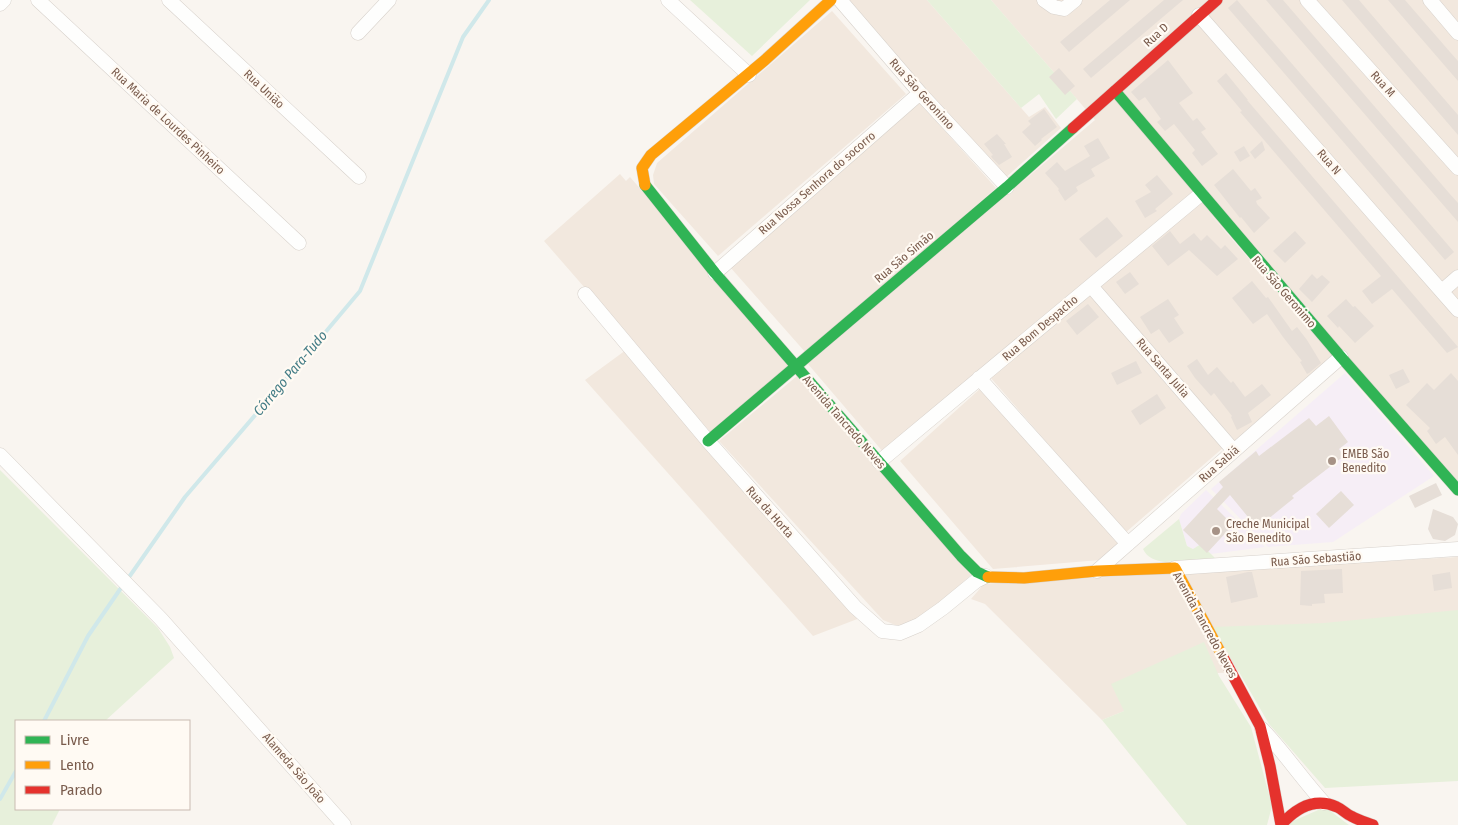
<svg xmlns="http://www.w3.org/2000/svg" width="1458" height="825" viewBox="0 0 1458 825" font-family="'Fira Sans Condensed',sans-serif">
	<rect width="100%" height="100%" fill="#f9f5f0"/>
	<path fill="#f2e8de" d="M846,0H927L1029,117L1045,107L1061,128L1004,179Z
		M991,0H1458V483L1191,193L884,453L808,364L1095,120Z
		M832,11L906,94L718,256L654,184L653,175L657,163Z
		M919,102L996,188L806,353L730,267Z
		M620,174L626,181L630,177L794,365L713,435L544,241Z
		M1199,201L1334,357L1236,442L1100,287Z
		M1089,292L1224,447L1125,533L990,377Z
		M626,350L860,618L813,636L585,380Z
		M797,376L971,575L921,619L898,626L883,620L719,441Z
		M982,387L1120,543L1100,560L993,569L900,461Z
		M1458,557V664L1218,673L1102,720L985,604L971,599L984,584Z"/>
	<path fill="#f6eef6" d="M1345,373L1434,476L1333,542L1268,547L1211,489Z
		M1206,490L1265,547L1211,554L1201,544L1193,549L1187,546L1179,519L1181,514Z"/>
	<path fill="#e7f0db" d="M690,0H810L752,56Z
		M927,0H991L1077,99L1056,119L1039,94L1021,108Z
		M0,470L158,628L170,647L174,658L105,721H16V809H60L52,825H0Z
		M1179,519L1187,546L1193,549L1201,544L1215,558L1165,562C1156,561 1147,558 1143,549Z
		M1458,610V781L1325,788L1269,724L1213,627L1324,623Z
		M1204,642L1219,676L1251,727L1272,806L1267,825H1187L1102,720L1124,711L1111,684Z
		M1325,807L1349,825H1284Z"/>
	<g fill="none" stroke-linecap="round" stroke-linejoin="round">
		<path stroke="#d0e8ea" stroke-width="4" d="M127,580L185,497L292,372L360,291L463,37L489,0
			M44,721L88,636L123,585
			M0,799L16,771"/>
	</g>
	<path fill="#e6ded7" d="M1110,0H1130L1069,52L1060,42Z
		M1164,0H1183L1091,78L1083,69Z
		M1237,0L1454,252L1445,260L1228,8Z
		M1266,0H1283L1449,193L1458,203V222Z
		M1342,0H1359L1388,34L1458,115V135Z
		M1388,0H1405L1450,52L1458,61V81Z
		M1168,60L1193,93L1179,103L1193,121L1197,118L1206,129L1201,132L1218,154L1202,166L1192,153L1195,150L1174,124L1165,131L1157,122L1161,119L1145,97L1139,101L1131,92Z
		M1059,68L1075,86L1065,95L1049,77Z
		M1226,73L1248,100H1247L1458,347L1447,353L1392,289L1372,304L1362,291L1381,276L1240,112L1242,111L1217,81Z
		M1044,109L1057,127L1041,139L1042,140L1035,146L1022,132L1031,124L1028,121Z
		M997,134L1006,144H1004L1012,157L999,165L992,158L991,156L993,155L984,144Z
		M1098,138L1110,158L1091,169L1095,176L1076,187L1078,191L1065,201L1058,190L1059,189L1045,173L1057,162L1065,171L1090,156L1084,146Z
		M1262,141L1265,150L1255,159L1250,152Z
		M1244,146L1250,156L1240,162L1234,152Z
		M1233,169L1251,191L1255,188L1262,198L1256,201L1257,204L1270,218L1254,233L1241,217L1240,218L1214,185Z
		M1157,175L1173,194L1155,209L1157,211L1145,218L1135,201L1151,192L1145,185Z
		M1107,217L1123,236L1096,258L1079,239Z
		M1170,231L1180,244L1194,233L1201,241L1207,235L1221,249L1225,245L1238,259L1217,276L1189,250L1168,266L1152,246Z
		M1295,231L1306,243L1285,263L1273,251Z
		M1130,272L1139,284L1125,294L1116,282Z
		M1312,274L1317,279L1322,275L1330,282L1312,302L1299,289Z
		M1252,281L1266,298L1268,297L1292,331L1297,327L1307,340L1321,363L1309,373L1307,374L1300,362L1302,361L1283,337L1267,314L1253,324L1232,298Z
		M1168,299L1179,315L1174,318L1184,333L1169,343L1159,329L1151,334L1140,317Z
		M1346,299L1353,307L1355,306L1374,326L1355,343L1339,326L1338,328L1327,316Z
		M1088,304L1099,317L1077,335L1066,321Z
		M1197,359L1208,375L1217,367L1231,383L1233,381L1245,397L1262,384L1271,395L1248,413L1252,422L1237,430L1231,417L1232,416L1214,393L1211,396L1195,378L1187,366Z
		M1136,361L1142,373L1117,385L1111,373Z
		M1403,369L1410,382L1396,389L1389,375Z
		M1451,373L1458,381V455L1445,437L1436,444L1427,431L1430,428L1406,405L1427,383L1434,390Z
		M1157,394L1166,408L1140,425L1131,411Z
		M1329,416L1348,442L1339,449L1344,456L1292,496L1294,498L1257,528L1230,495L1217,509L1233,525L1207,553L1183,530L1223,487L1219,482L1256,451L1259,456L1309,418L1316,426Z
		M1436,483L1442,495L1415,508L1409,496Z
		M1341,491L1354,505L1329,528L1316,514Z
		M1433,509L1453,517L1458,524L1455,535L1445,541L1433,539L1428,529Z
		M1342,569L1343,593L1324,594L1325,603L1312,604V606L1300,605L1301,571Z
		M1248,572H1252L1258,597L1231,603L1226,577Z
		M1450,572L1452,588L1434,591L1432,575Z"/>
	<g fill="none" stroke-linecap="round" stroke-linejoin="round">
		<defs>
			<path id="street" d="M38,0L299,243
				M169,0L359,177
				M668,0L749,75
				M840,0L920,93L1007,187
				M1044,0L1054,7L1064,9L1075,0
				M1307,0L1458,168
				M1430,0L1458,33
				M0,4L4,0
				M1199,15L1458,310
				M358,33L389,0
				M715,273L920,93
				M1091,286L1234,451
				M1442,291L1458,277
				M585,294L708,441L855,607L882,631L900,633L919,625L943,608L976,581L986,576
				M979,378L1128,544
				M0,455L161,619L344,825
				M879,462L1201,194
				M1175,568L1458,549
				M1097,571L1341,357
				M1262,729C1284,752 1302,779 1324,803"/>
			<path id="fast" d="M1115,91L1341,357L1458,490
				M645,185L715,273L961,556L977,572L988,577
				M708,441L1007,187L1073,128"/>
			<path id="slow" d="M645,185L642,168L651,155L765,60L831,0
				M988,577L1024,578L1097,571L1175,568L1223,657"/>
			<path id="jam" d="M1073,128L1217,0
				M1223,657L1260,726L1270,766L1281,825
				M1281,825C1296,808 1315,797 1337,807C1342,809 1346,814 1351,816C1358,820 1365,822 1373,825"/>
		</defs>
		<use href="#street" stroke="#d7d1cb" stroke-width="15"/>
		<use href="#fast" stroke="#d9d2cb" stroke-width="12"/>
		<use href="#slow" stroke="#d9d2cb" stroke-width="12"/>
		<use href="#jam" stroke="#d9d2cb" stroke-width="12"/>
		<use href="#street" stroke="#fefefd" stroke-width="14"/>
		<use href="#fast" stroke="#30b455" stroke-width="11"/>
		<use href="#slow" stroke="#ff9f0a" stroke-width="11"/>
		<use href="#jam" stroke="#e5322d" stroke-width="11"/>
	</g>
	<g fill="#a69286" stroke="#fffaf3" stroke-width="2">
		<circle cx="1332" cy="461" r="5"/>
		<circle cx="1216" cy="531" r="5"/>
	</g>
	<g text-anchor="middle" stroke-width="4.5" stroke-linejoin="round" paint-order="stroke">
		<g font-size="12" fill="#7a5c4d" stroke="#fffaf3">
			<text transform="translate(1156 35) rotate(-42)" y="4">Rua D</text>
			<text transform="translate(1383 84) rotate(48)" y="4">Rua M</text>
			<text transform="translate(264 89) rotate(43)" y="4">Rua União</text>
			<text transform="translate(922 94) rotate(48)" y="4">Rua São Geronimo</text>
			<text transform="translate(168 121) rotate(43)" y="4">Rua Maria de Lourdes Pinheiro</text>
			<text transform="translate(1329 162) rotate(49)" y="4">Rua N</text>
			<text transform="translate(817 183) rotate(-41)" y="4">Rua Nossa Senhora do socorro</text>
			<text transform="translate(904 257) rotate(-40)" y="4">Rua São Simão</text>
			<text transform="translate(1284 292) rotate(49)" y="4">Rua São Geronimo</text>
			<text transform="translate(1040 328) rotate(-40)" y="4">Rua Bom Despacho</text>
			<text transform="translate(1163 368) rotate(49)" y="4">Rua Santa Julia</text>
			<text transform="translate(844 422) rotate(49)" y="4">Avenida Tancredo Neves</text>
			<text transform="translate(1219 464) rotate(-41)" y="4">Rua Sabiá</text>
			<text transform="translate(770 512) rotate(48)" y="4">Rua da Horta</text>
			<text transform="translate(1316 559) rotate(-4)" y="4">Rua São Sebastião</text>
			<text transform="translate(1205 625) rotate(61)" y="4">Avenida Tancredo Neves</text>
			<text transform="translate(294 768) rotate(49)" y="4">Alameda São João</text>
		</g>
		<g font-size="12" fill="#7a5c4d" stroke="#fffaf3" text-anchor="start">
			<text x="1342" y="458">EMEB São<tspan x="1342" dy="14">Benedito</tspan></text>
			<text x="1226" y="528">Creche Municipal<tspan x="1226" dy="14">São Benedito</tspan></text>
		</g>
		<g font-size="14" font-style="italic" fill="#437c86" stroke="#fffaf3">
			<text transform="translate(290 373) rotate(-50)" y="5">Córrego Para-Tudo</text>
		</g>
	</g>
	<rect x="15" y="720" width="175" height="90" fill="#fffaf3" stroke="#cabbb1"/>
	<rect x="25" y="736" width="25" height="8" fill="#30b455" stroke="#cabbb1"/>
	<text x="60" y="745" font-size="15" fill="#7a5c4d">Livre</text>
	<rect x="25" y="761" width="25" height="8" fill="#ff9f0a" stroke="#cabbb1"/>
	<text x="60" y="770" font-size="15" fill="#7a5c4d">Lento</text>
	<rect x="25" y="786" width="25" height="8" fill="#e5322d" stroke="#cabbb1"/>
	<text x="60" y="795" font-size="15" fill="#7a5c4d">Parado</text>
</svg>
